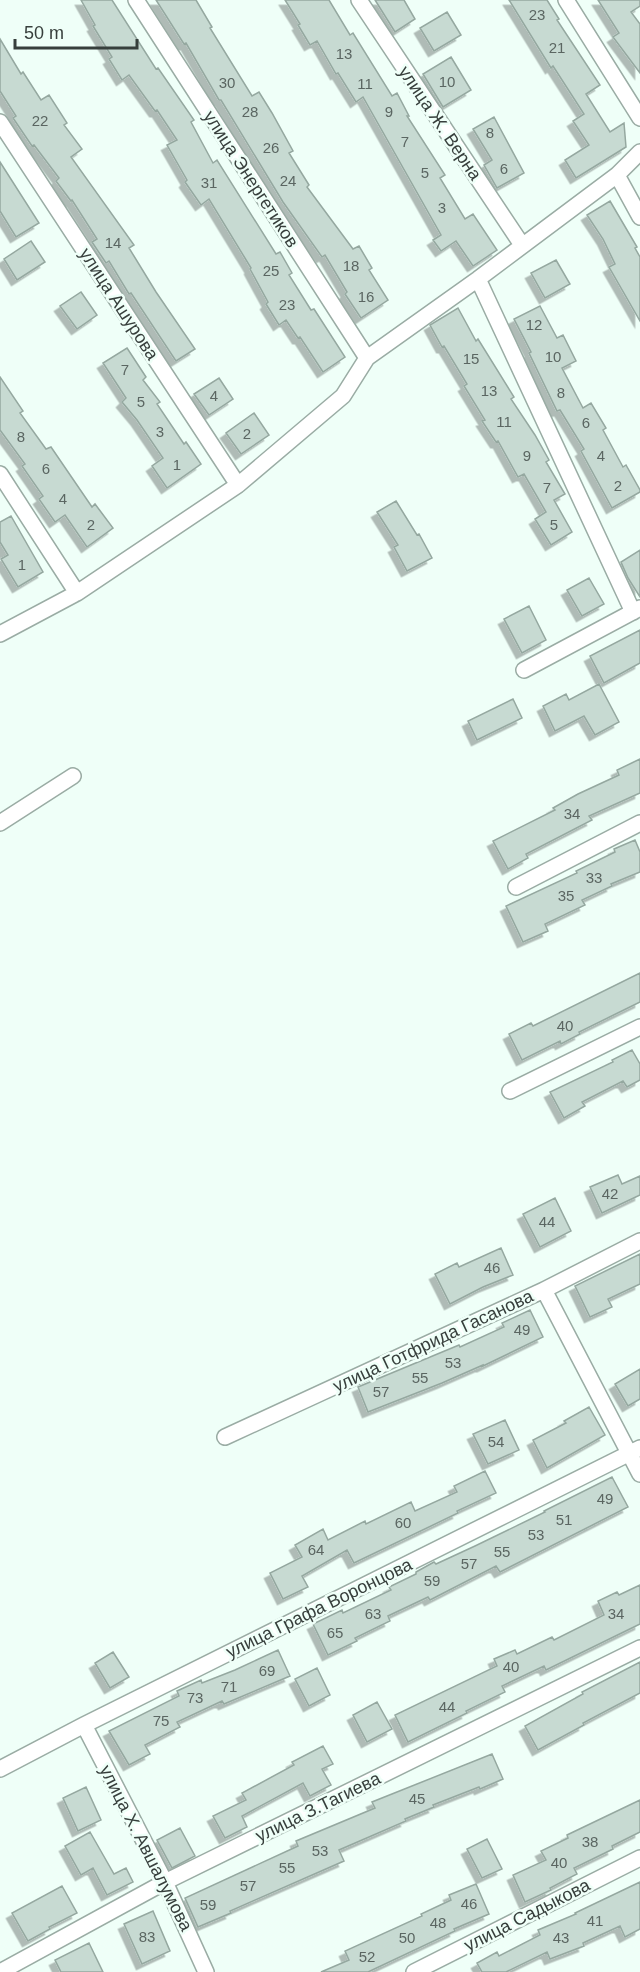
<svg xmlns="http://www.w3.org/2000/svg" width="640" height="1972" viewBox="0 0 640 1972" font-family="Arial,sans-serif">
	<defs>
		<filter id="shadow"><feDropShadow dx="-5.5" dy="5.5" stdDeviation="0" flood-color="#0004"/></filter>
	</defs>
	<rect width="100%" height="100%" fill="#effff8"/>
	<path fill="#c7dad2" stroke="#95a8a0" stroke-width="1.5" filter="url(#shadow)" d="M81,0H112L156,69L158,68L194,120L191,122L213,163L217,160L276,254L280,252L292,273L289,275L311,310L314,309L345,357L323,372L300,337L298,338L286,320L279,325L266,304L268,302L250,269L251,268L209,199L201,205L185,182L187,180L167,145L177,140L157,110L155,111L129,75L122,80L109,59L112,57L93,26L95,25Z
		M156,0H196L212,27L210,28L252,96L259,92L272,113L293,151L289,153L309,185L307,187L353,249L359,246L372,268L369,270L388,300L361,318L345,294L347,292L325,255L322,257L283,202L221,100H219L186,43L184,44Z
		M285,0H329L350,35L353,33L392,96L397,93L409,116H407L445,175L440,178L465,219L473,214L497,250L473,266L456,241L441,251L433,240L441,235L363,97L356,102L338,73L336,74L317,41L310,45L298,25L300,24Z
		M375,0H404L415,19L395,32Z
		M509,0H547L559,19L557,20L600,85L586,94L610,132L624,123L626,147L576,178L565,160L589,145L573,121L584,114L553,66L551,68Z
		M598,0H640V6L631,12L640,24V73L613,37L619,33Z
		M447,12L461,35L434,51L420,28Z
		M0,39L21,74L23,72L41,100L49,95L67,123L64,125L82,149L71,157L134,245L129,248L156,292L195,349L176,361L131,293L129,294L109,261L106,263L92,242L97,239L72,200L71,201L56,181L59,178L34,145L32,146L13,118L16,116L0,91Z
		M451,57L471,90L443,107L423,74Z
		M494,117L524,173L497,188L484,165L492,160L473,129Z
		M0,162L39,223L16,237L0,211Z
		M610,201L637,247L635,248L640,257V321L609,267L615,264L603,239L587,215Z
		M31,241L45,262L17,280L4,259Z
		M556,260L570,284L545,298L531,273Z
		M81,292L97,315L77,329L60,306Z
		M540,306L557,338L563,335L576,361L562,368L583,408L591,403L606,428L603,430L623,467L626,465L640,490V492L612,508L581,451L584,449L560,410L557,411L529,353L531,352L514,319Z
		M458,308L476,341L478,339L514,397L511,399L535,435L549,460L546,462L565,494L554,500L572,532L551,545L535,519L546,512L524,474L518,477L498,441L496,442L482,421L485,420L464,386L467,384L444,346L442,347L430,325Z
		M127,348L146,377L143,380L160,402L157,404L184,444L186,442L201,464L167,488L152,466L163,458L137,420L122,402L126,398L103,363Z
		M0,377L23,411L20,413L46,449L51,447L92,507L95,504L113,528L87,547L65,515L55,522L39,499L43,496L22,466L25,464L0,430Z
		M219,378L233,399L209,415L194,394Z
		M254,413L269,435L241,454L226,433Z
		M396,501L417,535L419,534L432,558L407,571L394,547L398,545L377,512Z
		M11,516L43,572L18,587L1,559L8,555L0,542V522Z
		M640,550V597L628,578L621,562Z
		M589,578L604,604L582,616L567,590Z
		M529,606L546,640L522,653L504,619Z
		M640,630V663L604,683L590,656Z
		M599,684L619,722L595,735L584,716L555,731L543,706L566,694L569,700Z
		M513,699L522,718L477,740L468,721Z
		M640,759V793L589,816L592,820L526,854L528,858L508,869L493,841L555,810L553,808L578,794L619,775L617,770Z
		M635,840L640,852V872L611,884L612,886L582,900L585,905L545,924L548,931L523,942L506,906L577,873L576,871L615,852L614,849Z
		M640,973V1002L579,1032L580,1034L561,1044L560,1041L522,1060L509,1034L531,1023L533,1026Z
		M632,1050L640,1064V1080L627,1087L623,1081L582,1102L585,1106L564,1118L550,1092L613,1062L612,1060Z
		M618,1175L622,1184L640,1176V1195L602,1213L590,1187Z
		M555,1198L571,1231L540,1247L523,1214Z
		M501,1248L513,1275L483,1287L450,1304L435,1274L457,1263L459,1267Z
		M640,1254V1284L608,1299L612,1307L590,1317L575,1286Z
		M530,1310L543,1337L483,1366V1365L442,1383L368,1412L358,1387L459,1345L460,1347L504,1327L502,1323Z
		M640,1369V1399L628,1406L615,1384Z
		M589,1407L605,1435L547,1468L533,1440L566,1423L564,1421Z
		M505,1420L519,1450L488,1464L473,1434Z
		M485,1471L496,1493L457,1511L458,1513L354,1563L347,1550L302,1576L308,1587L283,1599L270,1573L302,1557L295,1545L323,1529L328,1540L365,1521L366,1524L411,1502L415,1511L457,1492L454,1486Z
		M612,1477L628,1507L500,1572L496,1566L430,1600L428,1597L388,1616L390,1621L355,1638L357,1641L328,1655L313,1624L342,1610L343,1613L391,1590L389,1587L416,1574V1572L434,1562L436,1564L475,1546L545,1512L544,1511Z
		M640,1585V1624L546,1670L544,1666L502,1686L505,1692L466,1711L467,1713L408,1742L395,1715L497,1666L494,1659L515,1650L517,1654L552,1637L554,1640L604,1615L598,1601L617,1592L619,1595Z
		M278,1650L290,1676L224,1704L222,1701L177,1722L180,1727L145,1745L150,1754L129,1765L109,1731L179,1696L177,1691L201,1680L202,1683L235,1670Z
		M113,1652L129,1677L110,1688L95,1663Z
		M640,1662V1693L583,1723L584,1725L538,1750L525,1726L583,1694L582,1692Z
		M317,1668L330,1695L309,1706L295,1679Z
		M377,1702L392,1729L367,1742L353,1715Z
		M323,1746L333,1764L322,1769L331,1785L310,1796L303,1783L242,1816L247,1827L225,1838L213,1816L246,1800L242,1793L294,1765L292,1762Z
		M492,1754L503,1779L480,1789L479,1787L433,1805L434,1807L405,1819L406,1821L339,1850L344,1861L230,1911L231,1913L198,1927L185,1898L298,1846L296,1841L375,1808L372,1802Z
		M86,1787L101,1820L78,1831L63,1798Z
		M640,1800V1832L612,1846L613,1849L574,1868L577,1874L550,1888L551,1890L525,1902L513,1875L546,1860L541,1851L568,1838L567,1835Z
		M180,1828L195,1856L172,1868L157,1840Z
		M90,1832L114,1874L126,1868L133,1882L107,1895L93,1868L81,1875L65,1846Z
		M487,1839L502,1869L482,1878L467,1849Z
		M640,1882V1929L625,1937L620,1926L583,1943L584,1946L550,1959L547,1952L506,1972H482L477,1963L497,1952L499,1956L540,1935L538,1930L576,1914L575,1913Z
		M476,1884L489,1914L454,1929L455,1931L368,1972H321L349,1960L345,1951L422,1916L421,1914L451,1900L449,1895Z
		M62,1886L77,1913L49,1927L50,1929L28,1941L12,1913Z
		M153,1911L170,1951L142,1964L124,1924Z
		M89,1943L103,1972H61L55,1960Z"/>
	<g fill="none" stroke-linecap="round" stroke-linejoin="round">
		<defs>
			<path id="street" d="M136,0L367,358
				M359,0L522,245
				M566,0L640,118
				M0,122L238,485
				M617,175L640,217
				M478,279L633,612
				M0,474L77,593
				M0,634L77,593L238,485L343,396L367,358L478,279L617,175L640,152
				M524,670L640,608
				M0,823L73,776
				M516,887L640,823
				M510,1091L640,1027
				M544,1290L640,1474
				M225,1437L544,1290L640,1241
				M84,1725L165,1882L206,1972
				M0,1769L84,1725L640,1448
				M0,1972L165,1882L640,1648
				M414,1972L640,1858"/>
		</defs>
		<use href="#street" stroke="#9aaca4" stroke-width="18"/>
		<use href="#street" stroke="#fff" stroke-width="15"/>
	</g>
	<g text-anchor="middle" stroke-width="5" stroke-linejoin="round" paint-order="stroke">
		<g font-size="15" fill="#5b6662">
			<text x="537" y="20">23</text>
			<text x="557" y="53">21</text>
			<text x="344" y="59">13</text>
			<text x="447" y="87">10</text>
			<text x="227" y="88">30</text>
			<text x="365" y="89">11</text>
			<text x="250" y="117">28</text>
			<text x="389" y="117">9</text>
			<text x="40" y="126">22</text>
			<text x="490" y="138">8</text>
			<text x="405" y="147">7</text>
			<text x="271" y="153">26</text>
			<text x="504" y="174">6</text>
			<text x="425" y="178">5</text>
			<text x="288" y="186">24</text>
			<text x="209" y="188">31</text>
			<text x="442" y="213">3</text>
			<text x="113" y="248">14</text>
			<text x="351" y="271">18</text>
			<text x="271" y="276">25</text>
			<text x="366" y="302">16</text>
			<text x="287" y="310">23</text>
			<text x="534" y="330">12</text>
			<text x="553" y="362">10</text>
			<text x="471" y="364">15</text>
			<text x="125" y="375">7</text>
			<text x="489" y="396">13</text>
			<text x="561" y="398">8</text>
			<text x="214" y="401">4</text>
			<text x="141" y="407">5</text>
			<text x="504" y="427">11</text>
			<text x="586" y="428">6</text>
			<text x="160" y="437">3</text>
			<text x="247" y="439">2</text>
			<text x="21" y="442">8</text>
			<text x="527" y="461">9</text>
			<text x="601" y="461">4</text>
			<text x="177" y="470">1</text>
			<text x="46" y="474">6</text>
			<text x="618" y="491">2</text>
			<text x="547" y="493">7</text>
			<text x="63" y="504">4</text>
			<text x="91" y="530">2</text>
			<text x="554" y="530">5</text>
			<text x="22" y="570">1</text>
			<text x="572" y="819">34</text>
			<text x="594" y="883">33</text>
			<text x="566" y="901">35</text>
			<text x="565" y="1031">40</text>
			<text x="610" y="1199">42</text>
			<text x="547" y="1227">44</text>
			<text x="492" y="1273">46</text>
			<text x="522" y="1335">49</text>
			<text x="453" y="1368">53</text>
			<text x="420" y="1383">55</text>
			<text x="381" y="1397">57</text>
			<text x="496" y="1447">54</text>
			<text x="605" y="1504">49</text>
			<text x="564" y="1525">51</text>
			<text x="403" y="1528">60</text>
			<text x="536" y="1540">53</text>
			<text x="316" y="1555">64</text>
			<text x="502" y="1557">55</text>
			<text x="469" y="1569">57</text>
			<text x="432" y="1586">59</text>
			<text x="373" y="1619">63</text>
			<text x="616" y="1619">34</text>
			<text x="335" y="1638">65</text>
			<text x="511" y="1672">40</text>
			<text x="267" y="1676">69</text>
			<text x="229" y="1692">71</text>
			<text x="195" y="1703">73</text>
			<text x="447" y="1712">44</text>
			<text x="161" y="1726">75</text>
			<text x="417" y="1804">45</text>
			<text x="590" y="1847">38</text>
			<text x="320" y="1856">53</text>
			<text x="559" y="1868">40</text>
			<text x="287" y="1873">55</text>
			<text x="248" y="1891">57</text>
			<text x="469" y="1909">46</text>
			<text x="208" y="1910">59</text>
			<text x="595" y="1926">41</text>
			<text x="438" y="1928">48</text>
			<text x="147" y="1942">83</text>
			<text x="407" y="1943">50</text>
			<text x="561" y="1943">43</text>
			<text x="367" y="1962">52</text>
		</g>
		<g font-size="18" fill="#373f3c" stroke="#effff8">
			<text transform="translate(440 123) rotate(56)" y="6">улица Ж. Верна</text>
			<text transform="translate(251 179) rotate(57)" y="6">улица Энергетиков</text>
			<text transform="translate(119 304) rotate(57)" y="6">улица Ашурова</text>
			<text transform="translate(433 1341) rotate(-25)" y="6">улица Готфрида Гасанова</text>
			<text transform="translate(319 1608) rotate(-26)" y="6">улица Графа Воронцова</text>
			<text transform="translate(318 1807) rotate(-26)" y="6">улица З.Тагиева</text>
			<text transform="translate(146 1848) rotate(63)" y="6">улица Х. Авшалумова</text>
			<text transform="translate(527 1915) rotate(-27)" y="6">улица Садыкова</text>
		</g>
	</g>
	<path d="M15 39v9h122v-9" fill="none" stroke="#373f3c" stroke-width="3"/>
	<text x="24" y="39" font-size="18" fill="#373f3c" stroke="#effff8" stroke-width="4.5" paint-order="stroke">50 m</text>
</svg>
